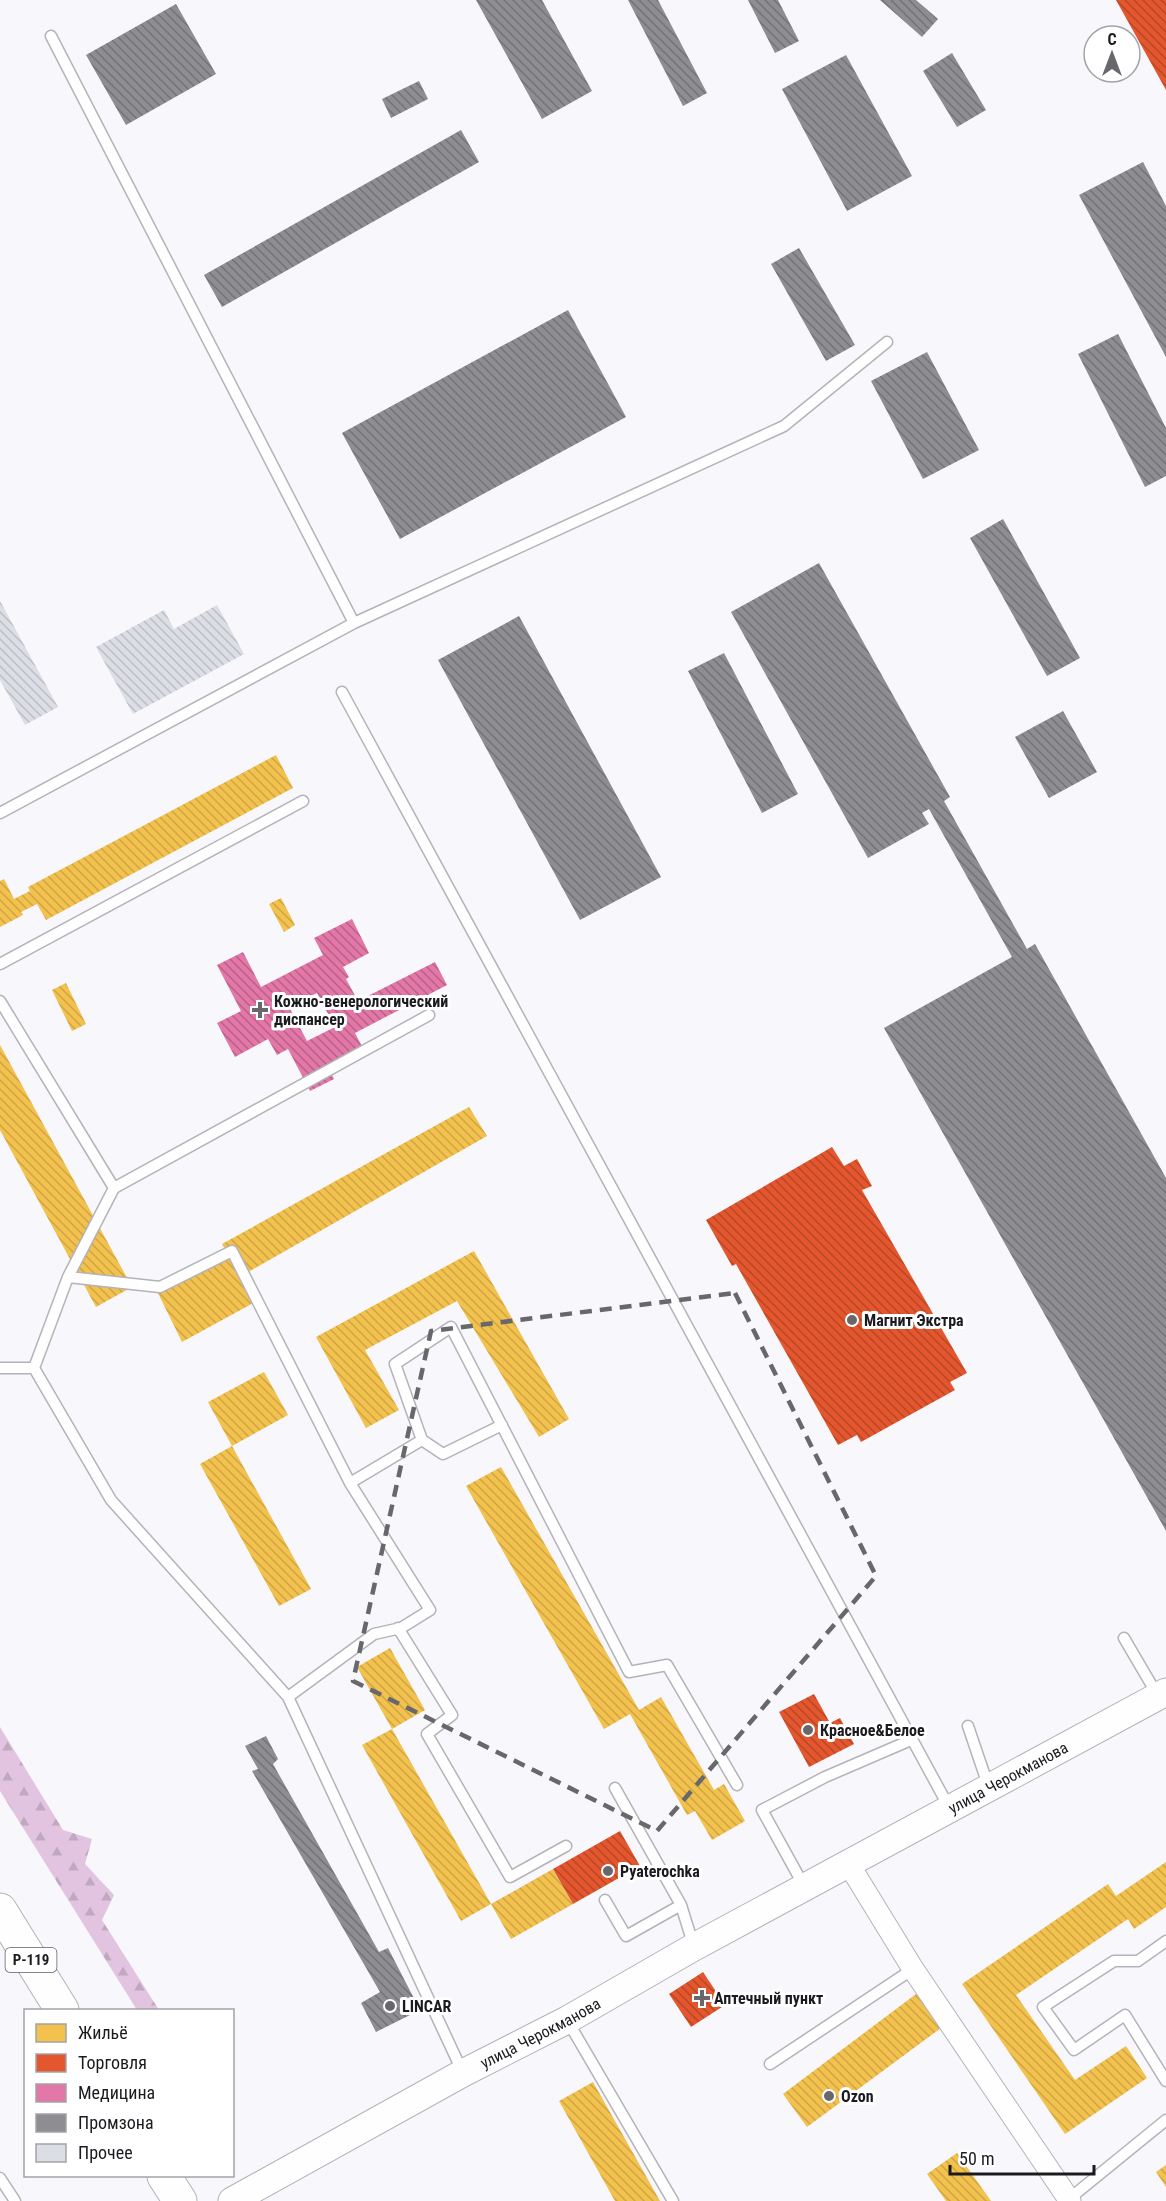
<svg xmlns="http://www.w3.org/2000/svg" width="1166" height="2201" viewBox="0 0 1166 2201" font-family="'Roboto Condensed',sans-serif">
	<defs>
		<pattern id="forest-firs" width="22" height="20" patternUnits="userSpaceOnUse" patternTransform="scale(1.5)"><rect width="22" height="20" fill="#e2c4e1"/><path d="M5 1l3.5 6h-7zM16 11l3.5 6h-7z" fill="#c1a8c1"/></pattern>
		<pattern id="homes-back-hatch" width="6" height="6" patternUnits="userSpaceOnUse" patternTransform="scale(1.5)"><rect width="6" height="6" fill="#f2c14e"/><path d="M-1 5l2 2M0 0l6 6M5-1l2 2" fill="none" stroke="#cfa544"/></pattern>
		<pattern id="shops-back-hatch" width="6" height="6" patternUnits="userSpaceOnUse" patternTransform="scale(1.5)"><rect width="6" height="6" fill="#e4572e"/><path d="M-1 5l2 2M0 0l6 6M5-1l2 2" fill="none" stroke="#b84727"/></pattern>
		<pattern id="health-back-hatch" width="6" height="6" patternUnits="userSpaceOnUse" patternTransform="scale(1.5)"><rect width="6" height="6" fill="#e377a8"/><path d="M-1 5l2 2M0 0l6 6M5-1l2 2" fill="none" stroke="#b76188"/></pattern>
		<pattern id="industry-back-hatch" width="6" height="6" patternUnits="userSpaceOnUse" patternTransform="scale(1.5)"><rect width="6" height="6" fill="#8d8d92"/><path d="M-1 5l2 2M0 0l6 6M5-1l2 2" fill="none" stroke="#727277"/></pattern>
		<pattern id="building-back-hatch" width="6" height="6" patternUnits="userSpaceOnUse" patternTransform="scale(1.5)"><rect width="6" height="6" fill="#dcdee5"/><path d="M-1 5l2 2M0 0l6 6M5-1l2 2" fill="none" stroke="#bcbec4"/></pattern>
	</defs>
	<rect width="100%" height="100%" fill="#f7f7fc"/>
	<path fill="url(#forest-firs)" d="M0,1727L63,1830L92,1839L85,1864L114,1895L102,1920L159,2010H137L0,1791Z"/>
	<path fill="url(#homes-back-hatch)" d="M276,755L293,788L46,920L37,904L21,912L23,915L0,927V881L4,879L14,899L30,891L28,887Z
		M281,898L295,925L284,932L269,904Z
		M66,983L86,1024L72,1031L52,990Z
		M0,1045L132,1287L96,1307L0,1130Z
		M469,1107L487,1136L243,1275L257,1301L182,1342L156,1289L226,1251L222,1244Z
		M474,1251L569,1419L539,1437L457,1301L365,1350L399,1410L366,1428L316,1337Z
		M264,1372L288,1415L232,1446L208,1402Z
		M232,1446L311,1589L279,1606L200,1464Z
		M501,1467L639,1710L661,1697L714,1790L724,1784L745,1821L712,1840L695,1811L687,1815L630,1714L604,1729L466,1486Z
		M390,1648L425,1710L392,1729L357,1667Z
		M392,1729L491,1904L461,1921L362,1745Z
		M1166,1862V1907L1134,1929L1128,1919L1016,1995L1075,2080L1126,2046L1147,2078L1065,2134L962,1984L1108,1884L1116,1896Z
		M553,1869L573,1904L511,1939L491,1904Z
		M916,1994L941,2028L807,2127L783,2094Z
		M593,2082L660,2201H615L559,2101Z
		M957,2153L991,2201H946L927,2174Z
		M1166,2165V2187L1156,2172Z"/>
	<path fill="url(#shops-back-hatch)" d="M1116,0H1166V90Z
		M832,1147L844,1166L857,1159L872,1186L862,1190L967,1373L950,1382L955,1390L861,1442L857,1435L838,1445L736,1264L732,1266L706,1220Z
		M814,1694L830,1723L840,1718L854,1744L809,1767L779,1712Z
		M620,1831L640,1866L573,1904L553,1869Z
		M703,1972L725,2005L691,2027L669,1994Z"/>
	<path fill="url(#health-back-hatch)" fill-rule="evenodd" d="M352,919L369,953L343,967L349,977L346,979L358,1001L435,962L447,985L355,1033L365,1052L330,1071L334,1079L310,1091L288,1049L277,1055L268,1039L235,1057L217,1023L241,1011L217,965L243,952L261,987L323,955L314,938ZM317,993L335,1027L307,1041L289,1007Z"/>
	<path fill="url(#industry-back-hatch)" d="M476,0H542L592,91L542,119Z
		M628,0H658L707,93L683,106Z
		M748,0H778L799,41L775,53Z
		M880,0H916L938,19L922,37Z
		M176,4L216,74L126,125L86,55Z
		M952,53L986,110L957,127L923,71Z
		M846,55L912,176L847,211L782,89Z
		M419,81L428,99L391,118L382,99Z
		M461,130L479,162L222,307L204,275Z
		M1143,162L1166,206V357L1079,195Z
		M799,248L855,345L826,361L771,264Z
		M568,310L626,417L400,539L342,433Z
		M1118,334L1166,428V476L1145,487L1078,354Z
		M927,352L979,450L923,479L871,381Z
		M1003,519L1080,658L1047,676L970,538Z
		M819,563L950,797L944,801L1027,949L1035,944L1166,1178V1531L884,1028L1012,957L929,809L922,813L929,824L868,858L731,612Z
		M519,616L661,877L580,920L438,660Z
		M724,653L798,794L762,813L688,671Z
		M1063,711L1097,772L1049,798L1015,737Z
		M266,1736L278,1759L273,1764L379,1952L388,1948L420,2010L376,2032L361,2003L380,1992L252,1771L258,1769L245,1746Z"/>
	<path fill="url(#building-back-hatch)" d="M0,601L58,707L25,725L0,680Z
		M217,605L244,654L133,714L96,647L164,610L174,629Z"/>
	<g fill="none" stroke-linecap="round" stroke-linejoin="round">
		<defs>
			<path id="service" d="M51,36L354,623
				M342,692L950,1809
				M0,813L354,623L784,426L887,342
				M0,964L303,801
				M0,1001L114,1188
				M68,1277L114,1188L429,1015
				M0,1368H34L68,1277L160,1287L232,1251L350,1483
				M34,1368L111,1500L288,1697
				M422,1440L443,1454L502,1425
				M398,1628L452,1715L427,1734L510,1877L566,1846
				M1124,1638L1158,1696
				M968,1726L989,1788
				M804,1886L762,1810L825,1777L911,1740
				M605,1900L626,1936L681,1905L615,1788
				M681,1905L694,1947
				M1166,1941L1138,1961H1114L1043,2007L1074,2050L1125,2015L1166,2081
				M567,2020L673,2201
				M770,2064L913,1969
				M463,2073L288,1697L374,1634L401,1628L430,1610L350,1483L422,1440L395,1364L451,1327L629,1672L667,1665L737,1785
				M0,2178L15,2201
				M1069,2199L1166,2120"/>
			<path id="minor" d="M848,1863L913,1969L1070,2201"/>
			<g id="tertiary">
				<path id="s1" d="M232,2201L463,2073L567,2020L694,1947L1166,1692"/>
			</g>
			<path id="trunk" d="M0,1910L62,2010
				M164,2176L180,2201"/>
		</defs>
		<use href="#service" stroke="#b3b3b8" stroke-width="13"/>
		<use href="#minor" stroke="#b3b3b8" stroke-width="23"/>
		<use href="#tertiary" stroke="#b3b3b8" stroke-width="29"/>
		<use href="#trunk" stroke="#b3b3b8" stroke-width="35"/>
		<use href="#service" stroke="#fefeff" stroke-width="10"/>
		<use href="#minor" stroke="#fefeff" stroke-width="21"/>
		<use href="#tertiary" stroke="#fefeff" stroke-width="27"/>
		<use href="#trunk" stroke="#fefeff" stroke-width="33"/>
	</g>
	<path fill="none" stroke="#68676c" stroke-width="4.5" stroke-dasharray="12 8" stroke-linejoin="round" d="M735,1293L876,1576L657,1831L353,1681L431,1331Z"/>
	<g fill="#68676c" stroke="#fff" stroke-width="2">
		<path d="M257 1001h6v6h6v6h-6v6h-6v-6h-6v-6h6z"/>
		<circle cx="852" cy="1320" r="6"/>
		<circle cx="808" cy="1730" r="6"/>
		<circle cx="608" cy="1871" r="6"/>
		<path d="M699 1989h6v6h6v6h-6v6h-6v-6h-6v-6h6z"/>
		<circle cx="390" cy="2006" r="6"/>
		<circle cx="829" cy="2096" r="6"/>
	</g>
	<g text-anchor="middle" stroke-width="6" stroke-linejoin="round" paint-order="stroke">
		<rect fill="#fff" stroke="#5f5f62" stroke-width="1.5" x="5.5" y="1948" width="51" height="24" rx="4.5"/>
		<g font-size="15" font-weight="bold" fill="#1b1a1f">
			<text x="31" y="1965">Р-119</text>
		</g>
		<g font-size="16" font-weight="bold" fill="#1b1a1f" stroke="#fff" text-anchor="start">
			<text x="274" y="1007">Кожно-венерологический<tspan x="274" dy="18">диспансер</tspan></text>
			<text x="864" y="1326">Магнит Экстра</text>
			<text x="820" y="1736">Красное&amp;Белое</text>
			<text x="620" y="1877">Pyaterochka</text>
			<text x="714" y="2004">Аптечный пункт</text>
			<text x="402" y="2012">LINCAR</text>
			<text x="841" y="2102">Ozon</text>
		</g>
		<g font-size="16" fill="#1b1a1f" stroke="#fff">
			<text dy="6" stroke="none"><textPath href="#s1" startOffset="884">улица Черокманова</textPath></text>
			<text dy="6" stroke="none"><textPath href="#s1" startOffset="351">улица Черокманова</textPath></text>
		</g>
	</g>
	<rect x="24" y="2009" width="210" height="168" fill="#ffffff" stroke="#a4a3a5" stroke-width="1.5"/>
	<rect x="36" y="2024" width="30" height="18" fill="#f2c14e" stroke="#a4a3a5" stroke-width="1.5"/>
	<text x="78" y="2039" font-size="18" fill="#1b1a1f">Жильё</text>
	<rect x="36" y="2054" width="30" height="18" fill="#e4572e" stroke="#a4a3a5" stroke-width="1.5"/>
	<text x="78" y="2069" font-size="18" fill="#1b1a1f">Торговля</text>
	<rect x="36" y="2084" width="30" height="18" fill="#e377a8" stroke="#a4a3a5" stroke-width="1.5"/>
	<text x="78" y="2099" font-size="18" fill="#1b1a1f">Медицина</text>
	<rect x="36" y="2114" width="30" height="18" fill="#8d8d92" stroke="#a4a3a5" stroke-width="1.5"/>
	<text x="78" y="2129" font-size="18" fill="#1b1a1f">Промзона</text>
	<rect x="36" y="2144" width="30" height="18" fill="#dcdee5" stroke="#a4a3a5" stroke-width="1.5"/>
	<text x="78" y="2159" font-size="18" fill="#1b1a1f">Прочее</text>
	<g transform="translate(1112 54)"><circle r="28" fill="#ffffff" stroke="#a4a3a5" stroke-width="1.5"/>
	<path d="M0-4.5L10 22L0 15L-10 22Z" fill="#68676c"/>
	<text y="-9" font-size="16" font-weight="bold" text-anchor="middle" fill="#1b1a1f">С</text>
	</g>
	<path d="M950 2165v9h144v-9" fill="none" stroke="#1b1a1f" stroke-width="3"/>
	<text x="959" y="2165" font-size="18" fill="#1b1a1f" stroke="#ffffff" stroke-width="4.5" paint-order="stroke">50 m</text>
</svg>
